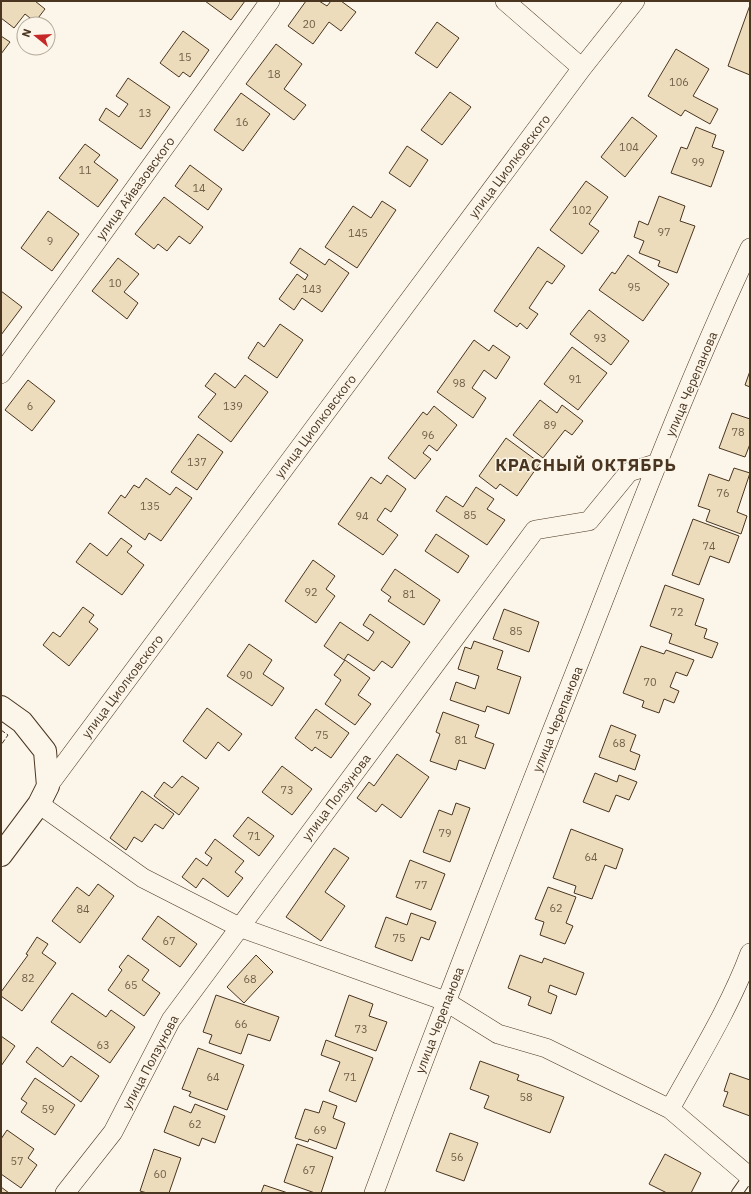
<svg xmlns="http://www.w3.org/2000/svg" width="751" height="1194" viewBox="0 0 751 1194" font-family="'IBM Plex Sans',sans-serif">
	<rect width="100%" height="100%" fill="#fbf6e9"/>
	<path fill="#ecdcbc" stroke="#4a3520" d="M3,1H35L45,9L35,22L25,14L14,28L1,18V3Z
		M205,1H245L231,20Z
		M306,1H319L327,6L331,1H341L356,12L341,31L329,22L313,44L288,26Z
		M750,5V75L728,66Z
		M437,22L459,38L437,68L415,53Z
		M183,31L209,50L190,77L183,72L179,77L160,63Z
		M1,36L10,42L1,54Z
		M276,44L302,64L284,89L306,105L294,120L246,84Z
		M676,49L709,69L693,96L718,109L710,124L685,110L681,116L648,96Z
		M128,78L170,107L141,149L99,120L106,108L119,117L128,104L116,96Z
		M450,92L471,107L442,145L421,130Z
		M241,93L270,114L243,151L214,130Z
		M632,117L657,136L625,177L601,157Z
		M696,127L716,135L712,147L724,151L711,187L671,173L681,147L687,149Z
		M85,144L100,155L94,162L118,180L98,207L59,178Z
		M407,146L428,160L410,187L389,173Z
		M190,165L222,189L208,210L175,186Z
		M586,181L608,197L589,224L599,231L582,254L550,230Z
		M659,196L685,206L680,221L695,226L677,273L658,266L660,261L639,253L644,241L634,237L639,221L648,225Z
		M164,197L203,227L190,244L179,236L167,251L158,244L154,249L135,234Z
		M382,201L396,210L357,268L325,247L353,206L371,218Z
		M48,211L79,234L52,271L21,248Z
		M538,247L565,266L552,284L547,281L529,308L538,314L527,329L520,323L517,327L494,311Z
		M300,248L325,265L329,259L349,273L322,312L302,298L294,310L279,299L297,274L305,280L308,275L290,263Z
		M628,255L669,284L643,321L599,290L612,272L615,274Z
		M118,258L139,274L124,292L138,303L127,319L92,291Z
		M1,291L22,307L1,335Z
		M589,310L629,341L611,365L570,334Z
		M280,324L303,340L277,378L248,358L258,342L264,347Z
		M474,340L489,351L493,345L510,357L496,379L484,370L472,388L486,398L473,418L437,392Z
		M572,347L607,373L578,410L544,384Z
		M750,371V387L745,385Z
		M215,373L235,388L245,375L268,392L231,442L198,417L216,394L205,386Z
		M28,380L55,401L32,431L5,410Z
		M540,400L557,413L562,405L583,421L572,435L565,430L543,458L513,435Z
		M434,406L457,425L437,451L429,445L423,453L431,459L415,479L388,458L423,412L427,415Z
		M732,413L750,419V444L745,457L719,448Z
		M198,434L223,452L197,490L171,472Z
		M506,438L540,463L517,496L500,484L496,489L479,476Z
		M734,468L750,473L737,512L747,516L741,534L706,521L710,510L698,506L709,474L729,481Z
		M387,475L406,489L391,512L385,508L377,520L398,535L383,555L338,524L371,477L381,484Z
		M146,478L170,495L176,487L192,498L161,541L149,533L145,540L108,513L121,495L125,498L134,485L139,488Z
		M476,487L494,499L487,509L505,520L487,545L436,511L446,496L463,507Z
		M693,519L739,536L729,563L710,556L699,585L672,575Z
		M436,534L469,556L458,573L425,551Z
		M121,538L132,546L127,552L144,565L122,595L76,562L90,543L107,556Z
		M313,560L335,576L326,589L335,596L316,623L285,601Z
		M395,569L440,600L424,625L388,601L391,597L381,590Z
		M665,585L704,599L695,625L707,629L704,638L718,643L712,658L669,643L672,634L650,626Z
		M83,607L94,615L89,622L98,629L69,666L43,645L53,632L60,637Z
		M504,609L539,622L529,652L493,639Z
		M370,614L410,642L392,668L382,661L374,671L348,654L344,660L324,646L340,622L368,641L374,632L363,625Z
		M474,641L503,651L497,669L521,677L509,714L487,706L485,712L450,700L456,682L475,689L479,676L458,669L465,647L471,649Z
		M249,644L272,660L263,674L284,688L272,706L227,676Z
		M641,646L664,654L666,650L694,660L687,676L676,672L670,687L679,691L674,703L664,699L659,713L642,707L644,701L623,693Z
		M345,660L370,678L358,695L371,704L355,725L325,704L341,680L334,675Z
		M207,708L242,734L229,751L218,742L206,759L183,741Z
		M316,709L349,733L331,758L315,747L312,751L295,738Z
		M443,712L479,725L475,737L494,744L485,769L459,760L456,770L430,761L440,734L436,732Z
		M611,725L636,735L630,751L640,755L635,770L599,757Z
		M397,754L429,777L401,818L382,804L376,812L357,798L369,782L374,786Z
		M282,766L312,789L292,815L262,792Z
		M595,773L617,782L619,775L637,782L629,800L616,795L609,812L583,802Z
		M182,776L199,788L179,815L154,796L164,782L172,788Z
		M142,791L174,814L163,829L155,824L142,842L134,837L126,850L110,838Z
		M456,803L470,808L450,862L423,852L439,810L452,815Z
		M248,817L274,836L259,856L233,836Z
		M571,829L623,849L616,869L605,865L592,899L574,893L576,886L553,878Z
		M215,839L244,861L235,872L243,878L228,897L203,878L196,888L182,877L196,858L207,866L212,858L205,853Z
		M334,848L349,858L325,892L345,906L321,941L286,917Z
		M410,860L445,874L431,910L396,897Z
		M98,884L114,896L80,943L52,921L77,887L89,896Z
		M548,887L576,897L566,923L573,926L565,944L540,935L544,922L535,919Z
		M411,913L436,922L429,940L421,937L412,961L375,947L386,917L407,925Z
		M158,916L197,944L180,967L142,939Z
		M37,937L48,944L42,953L56,963L22,1011L1,996V992L28,955L26,954Z
		M128,955L149,970L142,980L160,993L144,1016L108,990L122,970L119,967Z
		M256,955L273,972L244,1003L227,987Z
		M520,955L542,963L544,958L584,973L576,995L550,985L548,992L557,996L551,1014L528,1005L531,997L508,988Z
		M72,993L106,1017L111,1010L135,1027L110,1063L51,1022Z
		M216,995L279,1017L270,1041L248,1034L241,1054L209,1043L212,1035L203,1032Z
		M349,995L373,1004L369,1016L387,1022L376,1051L335,1036Z
		M1,1036L15,1046L1,1066Z
		M326,1040L373,1058L356,1102L329,1091L340,1062L321,1055Z
		M37,1047L63,1067L71,1056L99,1076L81,1102L26,1062Z
		M198,1048L244,1065L227,1110L189,1096L191,1092L182,1089Z
		M480,1061L519,1075L517,1080L564,1097L550,1133L484,1108L489,1096L470,1089Z
		M730,1073L750,1080V1116L723,1106L728,1092L724,1091Z
		M35,1078L75,1105L55,1135L21,1112L27,1103L21,1099Z
		M323,1101L337,1106L333,1118L345,1123L336,1149L309,1139L308,1142L295,1138L305,1109L319,1113Z
		M195,1104L225,1116L215,1143L202,1138L199,1146L164,1132L174,1106L191,1113Z
		M7,1130L34,1149L28,1158L37,1165L21,1188L1,1174V1139Z
		M450,1133L478,1143L464,1181L436,1171Z
		M297,1144L333,1157L321,1193H315L284,1182Z
		M154,1149L181,1158L169,1193H147L140,1191Z
		M665,1154L701,1173L691,1193H667L649,1184Z
		M264,1185L288,1193H261Z
		M1,1187L9,1193H1Z"/>
	<g fill="none" stroke-linecap="round" stroke-linejoin="round">
		<defs>
			<path id="lane" d="M737,1193L749,1176"/>
			<path id="street" d="M505,1L582,68
				M1,374L270,1
				M48,786L582,68L635,1
				M39,804L143,878L239,927L445,1001L498,1034L546,1048L670,1109L750,1177
				M670,1109C698,1058 730,1007 750,953
				M65,1193L113,1132L171,1020L535,530L589,521L629,472L658,463
				M374,1193C442,1009 514,827 586,645C638,512 689,378 750,248"/>
			<path id="secondary" d="M1,707L22,722L45,751L48,786L39,804L1,855"/>
		</defs>
		<use href="#lane" stroke="#4a3520" stroke-width="12"/>
		<use href="#street" stroke="#4a3520" stroke-width="20"/>
		<use href="#secondary" stroke="#4a3520" stroke-width="24"/>
		<use href="#lane" stroke="#fbf6e9" stroke-width="10"/>
		<use href="#street" stroke="#fbf6e9" stroke-width="19"/>
		<use href="#secondary" stroke="#fbf6e9" stroke-width="22"/>
		<path stroke="#4a3520" stroke-width="1" stroke-dasharray="5 2" stroke-linecap="butt" d="M1,730L8,735L1,745"/>
	</g>
	<g text-anchor="middle" stroke-width="3" stroke-linejoin="round" paint-order="stroke">
		<g font-size="11" fill="#725f47">
			<text x="309" y="28">20</text>
			<text x="185" y="61">15</text>
			<text x="274" y="78">18</text>
			<text x="679" y="86">106</text>
			<text x="145" y="117">13</text>
			<text x="242" y="126">16</text>
			<text x="629" y="151">104</text>
			<text x="698" y="166">99</text>
			<text x="85" y="174">11</text>
			<text x="199" y="192">14</text>
			<text x="582" y="214">102</text>
			<text x="664" y="236">97</text>
			<text x="358" y="237">145</text>
			<text x="50" y="245">9</text>
			<text x="115" y="287">10</text>
			<text x="634" y="291">95</text>
			<text x="312" y="293">143</text>
			<text x="600" y="342">93</text>
			<text x="575" y="383">91</text>
			<text x="459" y="387">98</text>
			<text x="30" y="410">6</text>
			<text x="233" y="410">139</text>
			<text x="550" y="429">89</text>
			<text x="738" y="436">78</text>
			<text x="428" y="439">96</text>
			<text x="197" y="466">137</text>
			<text x="723" y="497">76</text>
			<text x="150" y="510">135</text>
			<text x="470" y="519">85</text>
			<text x="362" y="520">94</text>
			<text x="709" y="550">74</text>
			<text x="311" y="596">92</text>
			<text x="409" y="598">81</text>
			<text x="677" y="616">72</text>
			<text x="516" y="635">85</text>
			<text x="246" y="679">90</text>
			<text x="650" y="686">70</text>
			<text x="322" y="739">75</text>
			<text x="461" y="744">81</text>
			<text x="619" y="747">68</text>
			<text x="287" y="794">73</text>
			<text x="445" y="837">79</text>
			<text x="254" y="840">71</text>
			<text x="591" y="861">64</text>
			<text x="421" y="889">77</text>
			<text x="556" y="912">62</text>
			<text x="83" y="913">84</text>
			<text x="399" y="942">75</text>
			<text x="169" y="945">67</text>
			<text x="28" y="982">82</text>
			<text x="250" y="983">68</text>
			<text x="131" y="989">65</text>
			<text x="241" y="1028">66</text>
			<text x="361" y="1033">73</text>
			<text x="103" y="1049">63</text>
			<text x="213" y="1081">64</text>
			<text x="350" y="1081">71</text>
			<text x="526" y="1101">58</text>
			<text x="48" y="1113">59</text>
			<text x="195" y="1128">62</text>
			<text x="320" y="1134">69</text>
			<text x="457" y="1161">56</text>
			<text x="17" y="1165">57</text>
			<text x="309" y="1174">67</text>
			<text x="160" y="1178">60</text>
		</g>
		<g font-size="13" fill="#4a3520" stroke="#fbf6e9">
			<text transform="translate(509 166) rotate(-53)" y="5">улица Циолковского</text>
			<text transform="translate(135 188) rotate(-54)" y="5">улица Айвазовского</text>
			<text transform="translate(691 384) rotate(-67)" y="5">улица Черепанова</text>
			<text transform="translate(315 426) rotate(-53)" y="5">улица Циолковского</text>
			<text transform="translate(122 686) rotate(-53)" y="5">улица Циолковского</text>
			<text transform="translate(557 719) rotate(-68)" y="5">улица Черепанова</text>
			<text transform="translate(336 797) rotate(-53)" y="5">улица Ползунова</text>
			<text transform="translate(439 1020) rotate(-69)" y="5">улица Черепанова</text>
			<text transform="translate(150 1062) rotate(-62)" y="5">улица Ползунова</text>
		</g>
		<g font-size="17" font-weight="bold" letter-spacing="1" fill="#4a3520" stroke="#fbf6e9">
			<text x="586" y="471">КРАСНЫЙ ОКТЯБРЬ</text>
		</g>
	</g>
	<rect width="751" height="1194" fill="none" stroke="#4a3520" stroke-width="4"/>
	<g transform="translate(36 36) rotate(288)"><circle r="19" fill="#fbf6e9" stroke="#b4a999"/>
	<path d="M0-3L7 15L0 10L-7 15Z" fill="#c62828"/>
	<text y="-6" font-size="11" font-weight="bold" text-anchor="middle" fill="#4a3520">N</text>
	</g>
</svg>
